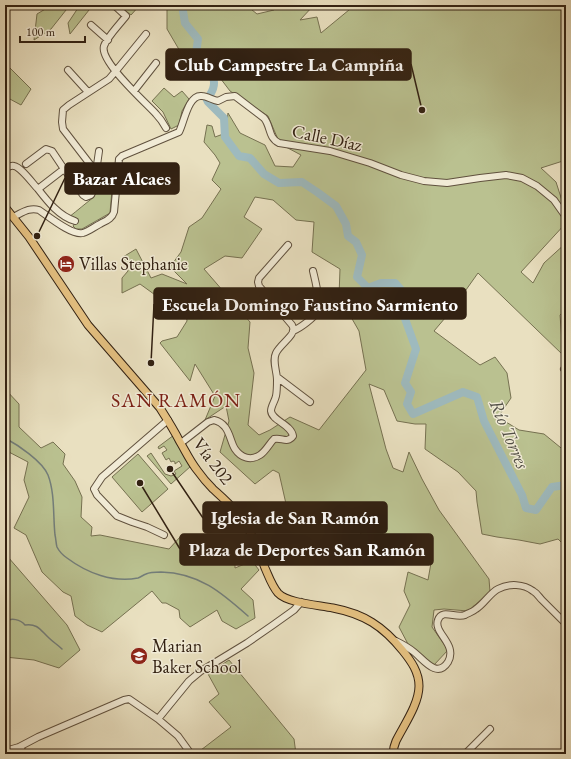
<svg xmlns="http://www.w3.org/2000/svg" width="571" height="759" viewBox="0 0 571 759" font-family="'EB Garamond',serif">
	<rect width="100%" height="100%" fill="#e9e0c0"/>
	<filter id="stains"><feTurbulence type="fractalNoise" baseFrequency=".005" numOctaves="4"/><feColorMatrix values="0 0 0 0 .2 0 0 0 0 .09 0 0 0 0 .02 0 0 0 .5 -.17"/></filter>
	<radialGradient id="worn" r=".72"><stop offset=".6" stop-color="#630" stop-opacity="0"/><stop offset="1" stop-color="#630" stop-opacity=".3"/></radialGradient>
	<path fill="#bac190" stroke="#767151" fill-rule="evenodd" d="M52,5H70L51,29L34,40L37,14Z
		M80,5H93L70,34L68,23Z
		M118,5H140L131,15Z
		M167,5H246L257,14L274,10L279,5H314L300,20L317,17L321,33L355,5H566V160L541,168L556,182L566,213V223L521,272L533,283L544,263L566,243V309L560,315L563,355L478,273L451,311L434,331L480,365L495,357L507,373L511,398L498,417L519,430L544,434L566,452V549L565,546L558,539L540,544L519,540L497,537L482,534L477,502L476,491L458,472L425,449L426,424H415L397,421L384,390L369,384L386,449L393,468L403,472L409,452L422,479L439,510L489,579L490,592L468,611L444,609L434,610L432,627L448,650L434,665L408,644L399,627L410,605L404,591L408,572L428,580L431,563L422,550L372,543L353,527L351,510L327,513L307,528L289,517L279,473L273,470L255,484L220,452L229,421L226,406L205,420L215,396L195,364L190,381L160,343L162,341L177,337L187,321L186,312L158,297L140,284L122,293V278L128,271L123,257L136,249L151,278L162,274L187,284L170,267L181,252L189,227L202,218L221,189L212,180L220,163L215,155L204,142L207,125L212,126L215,137L226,133L228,113L240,133L265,145L275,166L293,167L301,155L286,147L277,137L268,116L230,91L211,66L199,74L193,80L191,70L167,29ZM255,197L273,200L296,220L314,222L312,252L340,269L339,296L359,331L366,370L319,430L290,417L270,430L259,435L248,425L254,373L248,348L250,322L204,269L225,256L242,258L262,229L244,217Z
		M5,63L31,89L21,105L8,98L5,110Z
		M164,88L174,97L182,91L189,99L182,111L179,125L171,129L163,112L152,101Z
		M97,189L112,190L110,213L82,229H76L73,226L77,220L69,217C78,210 86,203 94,197Z
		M5,389L19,404V427L41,448L53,442L65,454L63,464L75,481L82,497L81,517L92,527L91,536L100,535L169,549L181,536L200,537L235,547V568L252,561L259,570L241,589L253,600L255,618L236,629L222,621L217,610L190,627L180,618L179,610L166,603H162L152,591L102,632L87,625L75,616L71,596L63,592L42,572L26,535L14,528L29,497L24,480L28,462L5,450Z
		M174,435L191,466L171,484L147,456L151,453L165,474L171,476L176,474L174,471L182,466L179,461L175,464V462L173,461L171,462L169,458L166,460L162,453L167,450L164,446L159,449L158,447Z
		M138,454L168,489L142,512L112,477Z
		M8,557L67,625L80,650L59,668L34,660L5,657V560Z
		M229,660L294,739L296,754H203L201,750L231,727L209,702L219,694L208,674Z"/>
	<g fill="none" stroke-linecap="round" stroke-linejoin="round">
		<path stroke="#737d79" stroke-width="1.5" d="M5,438C18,445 42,461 48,475C55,493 53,517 55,535C56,539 56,544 57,547C59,551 64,556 67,558C87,573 113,583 138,578C141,577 143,575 146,574C150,572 157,572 161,572C199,573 221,592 248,616
			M5,621C12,618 20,619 25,625C38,623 41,631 49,638C53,642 58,645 62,649"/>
		<path stroke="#9ebabe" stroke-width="8" d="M182,5L185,23L198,39C197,46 194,70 196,74H206L213,77C216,86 212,92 207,100L208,102L224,118L225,137L239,156L250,158L264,174L279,183L302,182L317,192L336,206L346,224L348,236L356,242L362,255L357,277L368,288L381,283H395L402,291L408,304L404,316L416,349L405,383L411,392L407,404L413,414L463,392L477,397L484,421L522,495L526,508L536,510L552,487L566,485"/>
		<defs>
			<path id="minor" d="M114,5L126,16C120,24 107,37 104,46C99,61 145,102 156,114L161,120L166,128
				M91,25L108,40
				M68,70L88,92
				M134,91L156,63
				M26,164L46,149L52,151L64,169
				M5,169C8,167 10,165 14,166C21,167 33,184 38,189L64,169L83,195L86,197L91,195L93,191L96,182V172L63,129L62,122L63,110L69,105L109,79L115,72L146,34
				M96,172L99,151
				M38,189C48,202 59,216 75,221
				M13,217C22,213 29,207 39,210C48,216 72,236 83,233C89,231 94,227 100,224C105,221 112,219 114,212L119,159L122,156L179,132C184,123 188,94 202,96C207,96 212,100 218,101L226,97L235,96L264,118C271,126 268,138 279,143L330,151L370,163L401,175L424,181L447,183L480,178L506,175L522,178L537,186L554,200L566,217
				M293,331C300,328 314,318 318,311C321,305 315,279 313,271
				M564,369L566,371
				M277,377L310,402
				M181,443L208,422L214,420C218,421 222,423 225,427C230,433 231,443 235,449C241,458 251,461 260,455C266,451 269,444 274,439C282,437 287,444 293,436C291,424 272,421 271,411C271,406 275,401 276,396C277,391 277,386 277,380C277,371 272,361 276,353C279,346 293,336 293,331C294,329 293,327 292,325L259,286L258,282L259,278L288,245
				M164,535L147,527L132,522L117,516L97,495L94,489L102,477L168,420
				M396,641C402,644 409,648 414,652C424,660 437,679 448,662C458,644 433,633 438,620C442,608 456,619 465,615C468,613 473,612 476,609C484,604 490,593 498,589C509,583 524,584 533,591C537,593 539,597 542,600C550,608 558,616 566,624
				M158,719L178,736L191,754
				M19,747L25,754
				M5,751L19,747L38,737L124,700L129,699L158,719L189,681L201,671L247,643L273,625L294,610L301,602
				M465,754L490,729"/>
			<path id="major" d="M5,207L29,237L88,325L160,408C167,419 174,430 180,442C186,452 190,461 197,470C202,477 207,483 213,489C224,499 236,509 244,522C254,536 259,553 265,568C269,577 272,586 278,593C287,603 318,605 333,608C364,614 383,626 403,651C411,661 419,672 419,686C419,704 404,725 396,741L394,747L393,754"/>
		</defs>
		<use href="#minor" stroke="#60513e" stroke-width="8"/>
		<use href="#major" stroke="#322112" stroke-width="9"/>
		<use href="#minor" stroke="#f1ebd6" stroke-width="6"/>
		<use href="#major" stroke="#e4c080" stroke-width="7"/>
	</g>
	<defs>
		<symbol id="hotel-disc" viewBox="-11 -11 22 22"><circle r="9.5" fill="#8f2418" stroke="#f1ebd6"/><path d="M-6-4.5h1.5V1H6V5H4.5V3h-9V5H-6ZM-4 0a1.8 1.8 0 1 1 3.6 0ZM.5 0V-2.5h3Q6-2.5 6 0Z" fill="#fff"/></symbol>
		<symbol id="school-disc" viewBox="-11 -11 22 22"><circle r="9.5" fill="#8f2418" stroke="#f1ebd6"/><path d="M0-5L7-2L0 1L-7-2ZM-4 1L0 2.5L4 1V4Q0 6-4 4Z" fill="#fff"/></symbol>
	</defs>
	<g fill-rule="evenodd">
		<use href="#hotel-disc" x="56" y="254" width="20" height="20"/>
		<use href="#school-disc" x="129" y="646" width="20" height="20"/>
	</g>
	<g text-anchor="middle" stroke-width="3" stroke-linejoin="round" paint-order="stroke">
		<g font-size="18" fill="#322112" stroke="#f1ebd6">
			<text transform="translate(327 138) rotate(12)" y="6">Calle Díaz</text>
			<text transform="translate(213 461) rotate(53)" y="6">Vía 202</text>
		</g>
		<g font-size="18" fill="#322112" stroke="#f1ebd6" text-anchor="start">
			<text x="79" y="270">Villas Stephanie</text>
			<text x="152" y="652">Marian<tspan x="152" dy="21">Baker School</tspan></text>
		</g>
		<g font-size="19" font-style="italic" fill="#524f46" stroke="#f1ebd6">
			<text transform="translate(510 434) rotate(67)" y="7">Río Torres</text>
		</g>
		<g font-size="20" letter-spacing="1" fill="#7a1f14" stroke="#f1ebd6">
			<text x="176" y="407">SAN RAMÓN</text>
		</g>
	</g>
	<path fill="none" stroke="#322112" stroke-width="1.5" d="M422 110L411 64M37 236L65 178M151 363L154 304M170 469L203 518M140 483L180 549"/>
	<g fill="#322112" stroke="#f1ebd6" stroke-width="1.5">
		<circle cx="422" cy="110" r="4"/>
		<circle cx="37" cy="236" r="4"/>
		<circle cx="151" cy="363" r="4"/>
		<circle cx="170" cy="469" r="4"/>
		<circle cx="140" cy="483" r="4"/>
	</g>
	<g fill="#322112" stroke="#322112" stroke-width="1.5">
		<rect x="166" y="49" width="245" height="31" rx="4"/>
		<rect x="65" y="163" width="114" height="31" rx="4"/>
		<rect x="154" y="288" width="312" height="31" rx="4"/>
		<rect x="203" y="502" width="184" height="31" rx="4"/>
		<rect x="180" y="534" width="253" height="31" rx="4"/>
	</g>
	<g font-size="19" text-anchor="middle" font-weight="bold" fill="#fff">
		<text x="289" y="71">Club Campestre La Campiña</text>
		<text x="122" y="185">Bazar Alcaes</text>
		<text x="310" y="311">Escuela Domingo Faustino Sarmiento</text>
		<text x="295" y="524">Iglesia de San Ramón</text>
		<text x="307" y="556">Plaza de Deportes San Ramón</text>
	</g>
	<rect width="571" height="759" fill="none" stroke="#e9e0c0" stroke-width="20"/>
	<rect x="6" y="6" width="559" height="747" fill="none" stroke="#322112" stroke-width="2"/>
	<rect x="10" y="10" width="551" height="739" fill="none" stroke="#322112"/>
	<path d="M20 36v6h65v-6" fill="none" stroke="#322112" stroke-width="2"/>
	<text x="26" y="36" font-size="12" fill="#322112" stroke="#f1ebd6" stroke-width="3" paint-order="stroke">100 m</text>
	<rect width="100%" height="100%" filter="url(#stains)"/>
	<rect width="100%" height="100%" fill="url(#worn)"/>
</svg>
